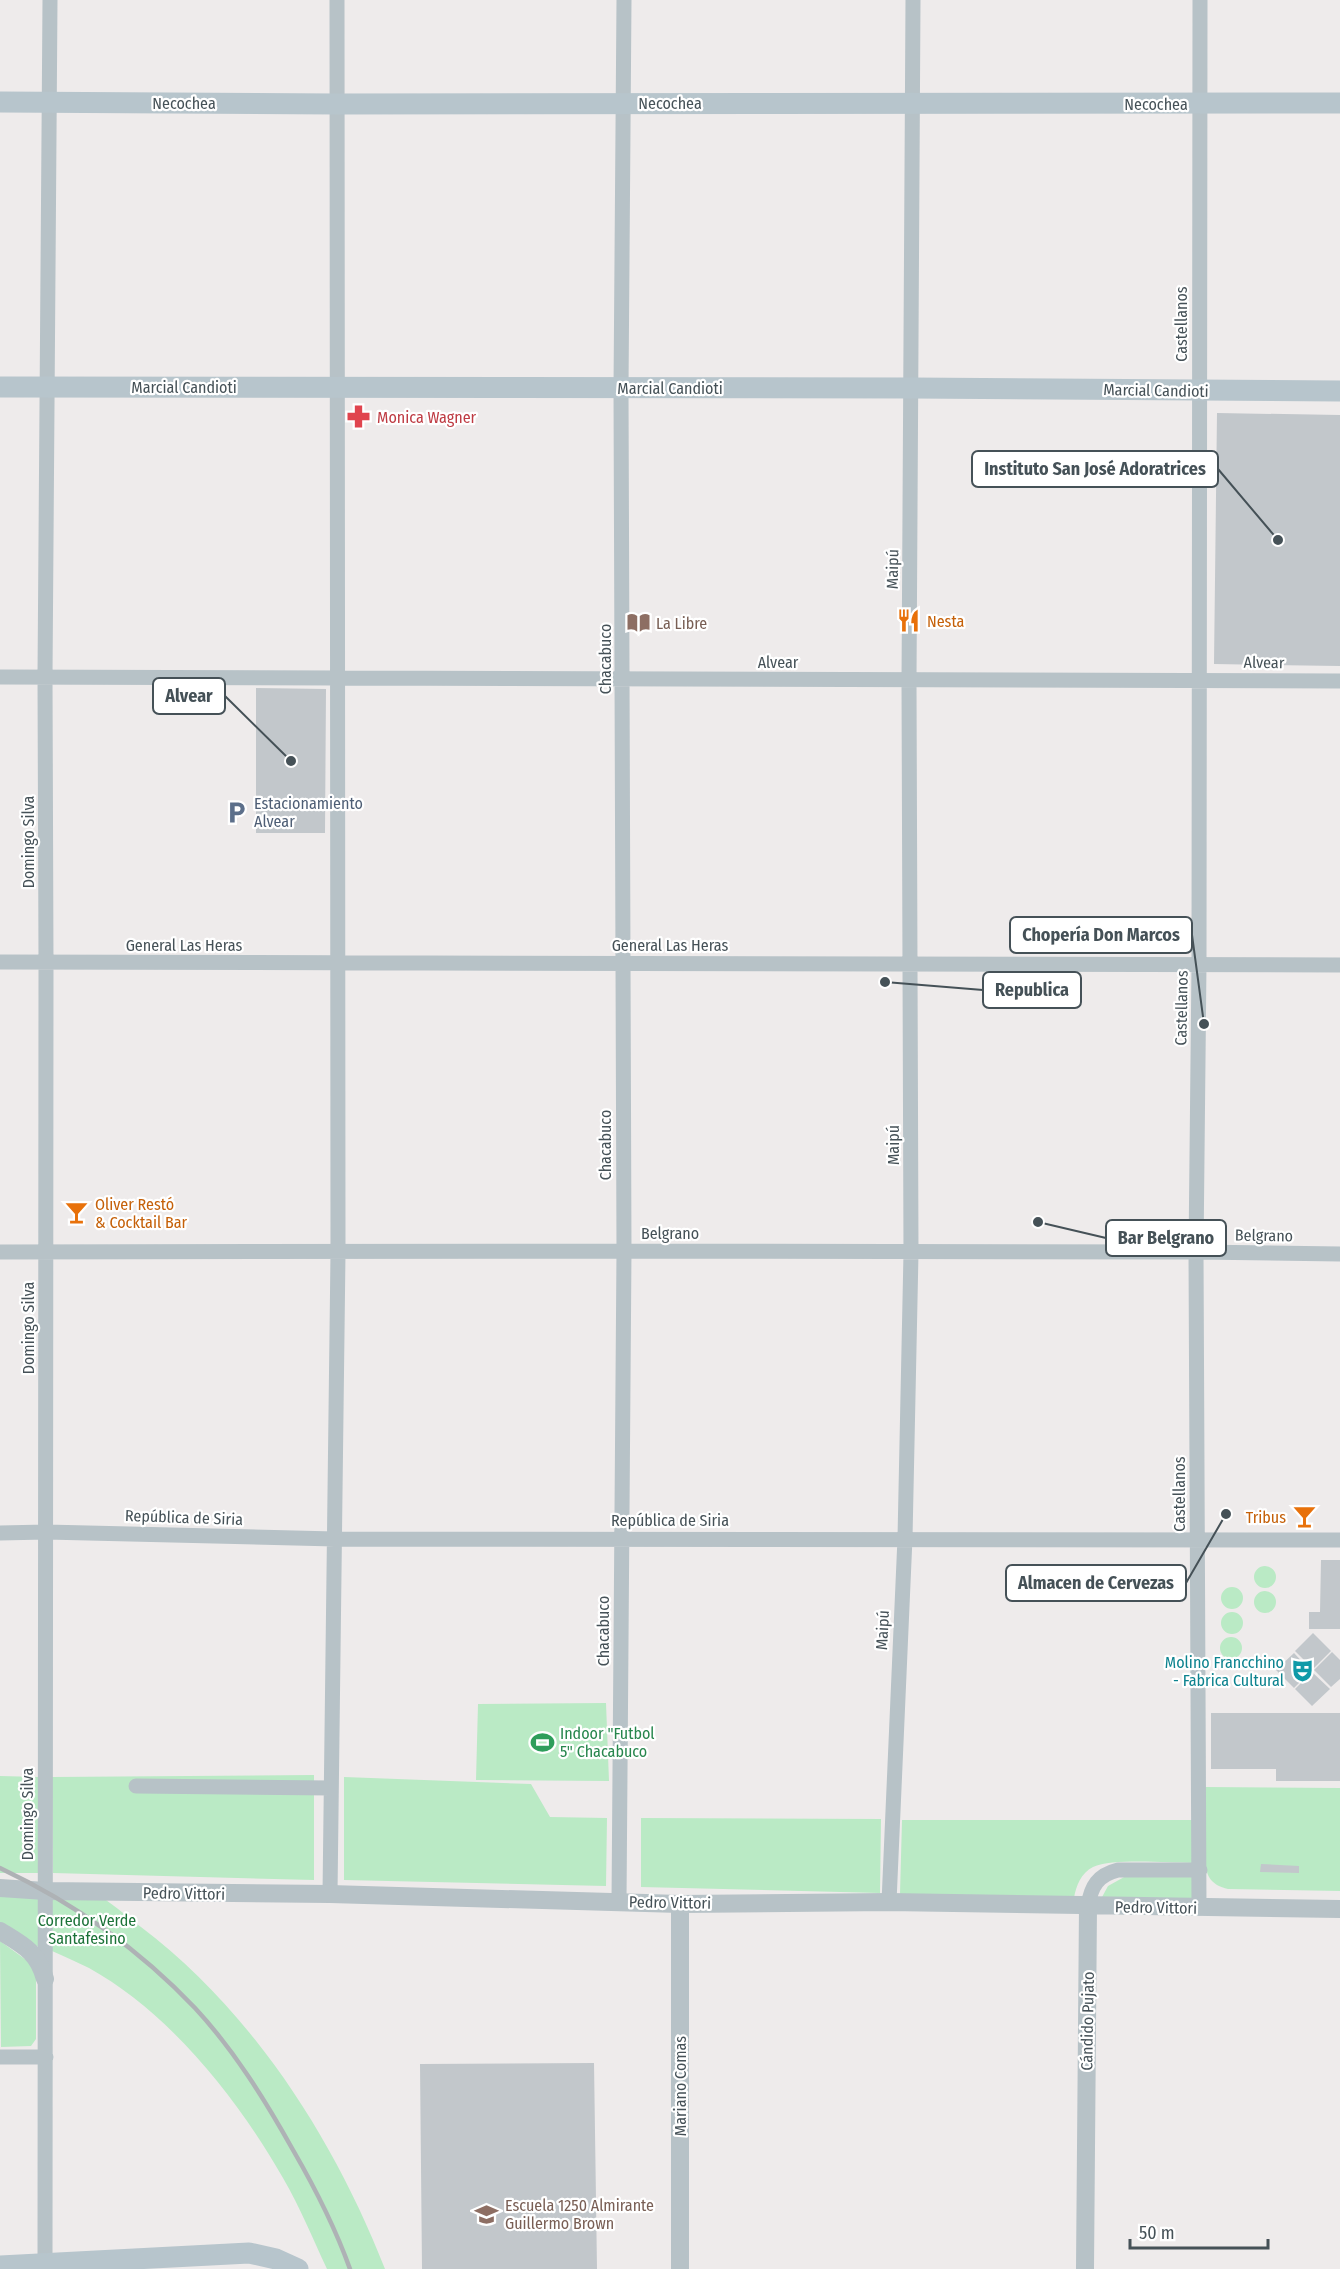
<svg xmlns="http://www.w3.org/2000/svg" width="1340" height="2269" viewBox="0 0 1340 2269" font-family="'Fira Sans Condensed',sans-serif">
	<rect width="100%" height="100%" fill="#eeebeb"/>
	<path fill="#baeac5" d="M1254 1577a11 11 0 1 1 22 0a11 11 0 1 1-22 0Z
		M1221 1598a11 11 0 1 1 22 0a11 11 0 1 1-22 0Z
		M1254 1602a11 11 0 1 1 22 0a11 11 0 1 1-22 0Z
		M1221 1623a11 11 0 1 1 22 0a11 11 0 1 1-22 0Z
		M1220 1648a11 11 0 1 1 22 0a11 11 0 1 1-22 0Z
		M606,1703L609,1781L476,1780L478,1704Z
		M314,1775V1880L53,1873L52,1777Z
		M0,1776L39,1777V1873H0Z
		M344,1777L531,1784L550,1817L607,1818L606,1886L344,1880Z
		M1205,1787L1340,1788V1891L1228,1889C1220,1887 1213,1884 1209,1877C1201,1863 1205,1805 1205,1787Z
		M641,1818L881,1819L880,1893L641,1887Z
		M902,1820H1193V1863C1169,1863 1113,1858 1093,1867C1081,1873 1076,1886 1074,1898L900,1894Z
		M1126,1876H1193V1900L1101,1899L1108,1886Z
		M0,1889L40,1890V1948L0,1923Z
		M52,1889C64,1890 83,1887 93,1892C110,1901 126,1916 141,1927C253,2012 334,2139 385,2269H327C313,2239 300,2207 283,2178C238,2099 170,2013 89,1968C77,1962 65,1957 52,1951Z
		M0,1941L29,1962L36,1975V2039L31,2046L1,2047Z"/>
	<path fill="#c2c7cb" d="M1217,413L1340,415V666L1214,664Z
		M256,688L326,689L325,833H256Z
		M1321,1560H1340V1629H1309V1612H1320Z
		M1313,1633L1331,1651L1313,1669L1295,1651Z
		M1332,1652L1340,1660V1679L1331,1687L1314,1670Z
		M1294,1653L1311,1671L1294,1688L1276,1670Z
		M1312,1672L1330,1689L1312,1706L1295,1689Z
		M1211,1713H1340V1781H1276V1769H1211Z
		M1261,1864L1299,1866V1873L1260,1872Z
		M594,2063L597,2269H422L420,2064Z"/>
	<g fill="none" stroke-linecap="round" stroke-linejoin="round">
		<path stroke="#b7c2c7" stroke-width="15" d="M0,677L1340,681
			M0,962L1340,965
			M0,1252L624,1251L1196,1252L1340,1254
			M0,1533L46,1532L335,1539L1340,1540
			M136,1786L331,1788
			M330,1894L338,1253L337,0
			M619,1902L624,1251L621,389L624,0
			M889,1902L905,1538L911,1253L909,681L913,0
			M1088,1906C1091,1886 1098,1875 1118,1870H1200
			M1199,1908L1196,1252L1199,964L1200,0
			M0,2057H46
			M45,2269L46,962L45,676L50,0"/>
		<path stroke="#b7c2c7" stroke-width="18" d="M0,1888L45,1891L330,1894L680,1904L889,1902L1340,1909
			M0,1931C23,1945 38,1952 45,1979
			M680,2269V1904
			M1085,2269L1088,1906"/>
		<path stroke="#b7c5cc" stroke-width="21" d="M0,102L336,104L1340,103
			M0,387L912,388L1340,391
			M0,2266L249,2253L276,2259L298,2269"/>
		<path stroke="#aeb2b5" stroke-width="4.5" d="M0,1868C72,1902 140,1950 195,2008C234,2050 265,2100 293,2150C315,2188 335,2227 350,2269"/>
	</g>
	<defs>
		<symbol id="pharmacy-bare" viewBox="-9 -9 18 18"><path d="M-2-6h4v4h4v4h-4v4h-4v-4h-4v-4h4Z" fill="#e0444e" stroke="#fff" stroke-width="2.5" paint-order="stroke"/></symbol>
		<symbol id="restaurant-bare" viewBox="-9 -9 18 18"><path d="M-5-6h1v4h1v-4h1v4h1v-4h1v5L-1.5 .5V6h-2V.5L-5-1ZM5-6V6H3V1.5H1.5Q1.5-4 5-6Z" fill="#e8710a" stroke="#fff" stroke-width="2.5" paint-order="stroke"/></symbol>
		<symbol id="library-bare" viewBox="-9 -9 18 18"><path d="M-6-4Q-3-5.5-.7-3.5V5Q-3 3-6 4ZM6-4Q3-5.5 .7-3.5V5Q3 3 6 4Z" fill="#8d6e63" stroke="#fff" stroke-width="2.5" paint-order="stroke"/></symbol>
		<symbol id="parking-bare" viewBox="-9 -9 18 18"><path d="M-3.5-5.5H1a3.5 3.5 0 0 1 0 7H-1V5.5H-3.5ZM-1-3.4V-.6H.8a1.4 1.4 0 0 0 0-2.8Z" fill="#5c6f8a" stroke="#fff" stroke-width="2.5" paint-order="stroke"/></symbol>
		<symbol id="bar-bare" viewBox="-9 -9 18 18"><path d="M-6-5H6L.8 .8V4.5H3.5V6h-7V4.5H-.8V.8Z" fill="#e8710a" stroke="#fff" stroke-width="2.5" paint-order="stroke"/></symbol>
		<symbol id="theatre-bare" viewBox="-9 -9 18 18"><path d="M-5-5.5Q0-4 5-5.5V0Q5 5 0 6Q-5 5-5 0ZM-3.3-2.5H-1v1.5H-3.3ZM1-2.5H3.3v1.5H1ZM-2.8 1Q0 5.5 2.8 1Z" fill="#0f9aa8" stroke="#fff" stroke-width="2.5" paint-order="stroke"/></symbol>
		<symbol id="stadium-bare" viewBox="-9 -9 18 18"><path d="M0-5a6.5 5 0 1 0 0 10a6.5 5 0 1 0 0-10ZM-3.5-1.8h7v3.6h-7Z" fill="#2e9e5b" stroke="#fff" stroke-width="2.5" paint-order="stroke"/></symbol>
		<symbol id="school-bare" viewBox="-9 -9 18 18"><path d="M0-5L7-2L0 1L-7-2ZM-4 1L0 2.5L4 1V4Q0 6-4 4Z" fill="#8d6e63" stroke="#fff" stroke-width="2.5" paint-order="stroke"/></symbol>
	</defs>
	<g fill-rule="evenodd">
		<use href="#pharmacy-bare" x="342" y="400" width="33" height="33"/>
		<use href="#restaurant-bare" x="892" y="604" width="33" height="33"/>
		<use href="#library-bare" x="622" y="606" width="33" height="33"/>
		<use href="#parking-bare" x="220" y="796" width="33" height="33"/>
		<use href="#bar-bare" x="60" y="1196" width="33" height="33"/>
		<use href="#bar-bare" x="1288" y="1500" width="33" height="33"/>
		<use href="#theatre-bare" x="1286" y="1654" width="33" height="33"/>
		<use href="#stadium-bare" x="526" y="1726" width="33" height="33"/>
		<use href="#school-bare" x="470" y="2198" width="33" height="33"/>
	</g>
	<g text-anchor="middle" stroke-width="4.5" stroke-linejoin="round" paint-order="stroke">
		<g font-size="16" fill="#455157" stroke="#fff">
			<text x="184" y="109">Necochea</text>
			<text x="670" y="109">Necochea</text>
			<text x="1156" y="110">Necochea</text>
			<text transform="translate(1181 324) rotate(-90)" y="6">Castellanos</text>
			<text x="184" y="393">Marcial Candioti</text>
			<text x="670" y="394">Marcial Candioti</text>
			<text transform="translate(1156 390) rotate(1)" y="6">Marcial Candioti</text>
			<text transform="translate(892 569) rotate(-89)" y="6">Maipú</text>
			<text transform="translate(605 659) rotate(-90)" y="6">Chacabuco</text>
			<text x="778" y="668">Alvear</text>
			<text transform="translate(1264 662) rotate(1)" y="6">Alvear</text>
			<text transform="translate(28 842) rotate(-90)" y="6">Domingo Silva</text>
			<text x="184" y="951">General Las Heras</text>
			<text x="670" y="951">General Las Heras</text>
			<text transform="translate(1181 1008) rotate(-89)" y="6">Castellanos</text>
			<text transform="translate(605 1145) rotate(-90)" y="6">Chacabuco</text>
			<text transform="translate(893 1145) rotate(-90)" y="6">Maipú</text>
			<text x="670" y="1239">Belgrano</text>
			<text transform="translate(1264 1235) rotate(1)" y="6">Belgrano</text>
			<text transform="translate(28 1328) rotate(-90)" y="6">Domingo Silva</text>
			<text transform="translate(1179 1494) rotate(-90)" y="6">Castellanos</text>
			<text transform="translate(184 1517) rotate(2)" y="6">República de Siria</text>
			<text x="670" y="1526">República de Siria</text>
			<text transform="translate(882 1630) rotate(-87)" y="6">Maipú</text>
			<text transform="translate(603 1631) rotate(-90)" y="6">Chacabuco</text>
			<text transform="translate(27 1814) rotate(-90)" y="6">Domingo Silva</text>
			<text transform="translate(184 1893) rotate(1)" y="6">Pedro Vittori</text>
			<text transform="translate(670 1902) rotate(1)" y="6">Pedro Vittori</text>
			<text transform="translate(1156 1907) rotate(1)" y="6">Pedro Vittori</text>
			<text transform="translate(1087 2021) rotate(-89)" y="6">Cándido Pujato</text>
			<text transform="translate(680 2086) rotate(-90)" y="6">Mariano Comas</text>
		</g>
		<g font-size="16" fill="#be3a42" stroke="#fff" text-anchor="start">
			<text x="377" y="423">Monica Wagner</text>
		</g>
		<g font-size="16" fill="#c56008" stroke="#fff" text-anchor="start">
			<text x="927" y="627">Nesta</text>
			<text x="95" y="1210">Oliver Restó<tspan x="95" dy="18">&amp; Cocktail Bar</tspan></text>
			<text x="1286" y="1523" text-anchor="end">Tribus</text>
		</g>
		<g font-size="16" fill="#785e54" stroke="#fff" text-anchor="start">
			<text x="656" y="629">La Libre</text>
			<text x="505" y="2211">Escuela 1250 Almirante<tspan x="505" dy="18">Guillermo Brown</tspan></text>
		</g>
		<g font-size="16" fill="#4e5e75" stroke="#fff" text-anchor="start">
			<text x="254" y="809">Estacionamiento<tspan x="254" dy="18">Alvear</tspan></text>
		</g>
		<g font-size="16" fill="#0d838f" stroke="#fff" text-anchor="end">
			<text x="1284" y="1668">Molino Francchino<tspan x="1284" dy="18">- Fabrica Cultural</tspan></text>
		</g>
		<g font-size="16" fill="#27864d" stroke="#fff" text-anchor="start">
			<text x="560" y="1739">Indoor "Futbol<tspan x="560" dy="18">5" Chacabuco</tspan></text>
		</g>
		<g font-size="16" fill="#1b7238" stroke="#fff">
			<text x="87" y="1926">Corredor Verde<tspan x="87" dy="18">Santafesino</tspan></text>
		</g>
	</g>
	<path fill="none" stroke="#455157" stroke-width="2" d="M1278 540L1218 469M291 761L225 696M1204 1024L1192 935M885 982L983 990M1038 1222L1106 1238M1226 1514L1186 1583"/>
	<g fill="#455157" stroke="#fff" stroke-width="2">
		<circle cx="1278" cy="540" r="6"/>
		<circle cx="291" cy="761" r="6"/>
		<circle cx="1204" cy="1024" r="6"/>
		<circle cx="885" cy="982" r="6"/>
		<circle cx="1038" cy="1222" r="6"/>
		<circle cx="1226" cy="1514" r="6"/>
	</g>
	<g fill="#fff" stroke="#455157" stroke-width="2">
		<rect x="972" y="451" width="246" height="36" rx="6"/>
		<rect x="153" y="678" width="72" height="36" rx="6"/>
		<rect x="1010" y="917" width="182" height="36" rx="6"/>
		<rect x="983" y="972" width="98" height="36" rx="6"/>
		<rect x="1106" y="1220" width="120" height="36" rx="6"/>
		<rect x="1006" y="1565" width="180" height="36" rx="6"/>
	</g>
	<g font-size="18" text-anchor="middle" font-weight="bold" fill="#455157">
		<text x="1095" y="475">Instituto San José Adoratrices</text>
		<text x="189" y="702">Alvear</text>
		<text x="1101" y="941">Chopería Don Marcos</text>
		<text x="1032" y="996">Republica</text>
		<text x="1166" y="1244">Bar Belgrano</text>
		<text x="1096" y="1589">Almacen de Cervezas</text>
	</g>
	<path d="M1130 2239v9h138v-9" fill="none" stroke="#455157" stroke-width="3"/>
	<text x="1139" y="2239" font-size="18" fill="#455157" stroke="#ffffff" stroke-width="4.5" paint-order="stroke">50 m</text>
</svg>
